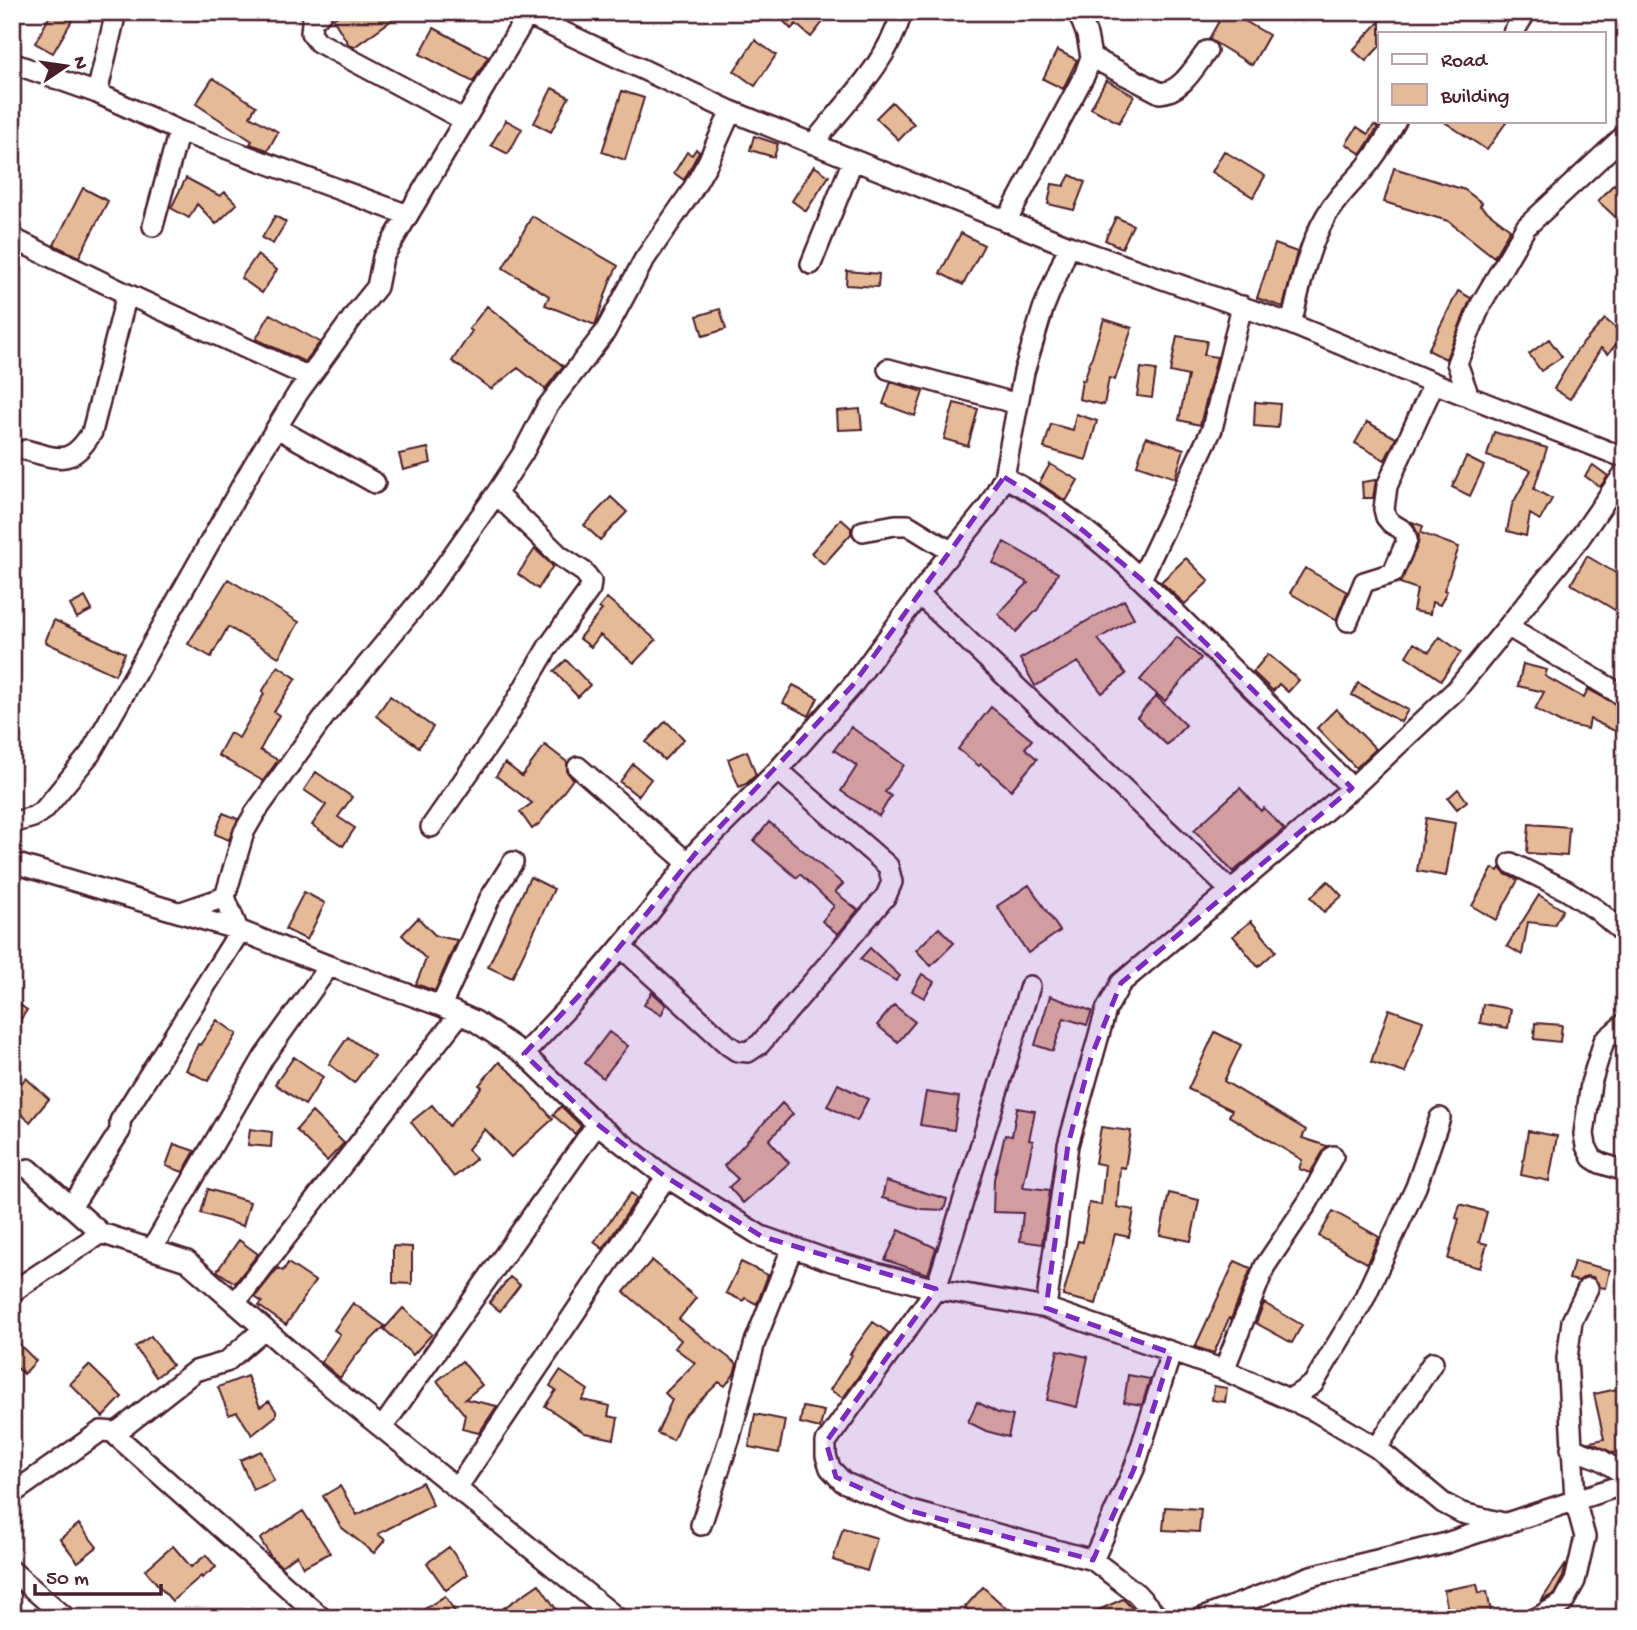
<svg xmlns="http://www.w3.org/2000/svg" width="1637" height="1630" viewBox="0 0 1637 1630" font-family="'Gochi Hand',sans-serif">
	<rect width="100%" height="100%" fill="#fff"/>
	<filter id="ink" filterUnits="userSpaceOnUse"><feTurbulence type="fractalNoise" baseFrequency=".0143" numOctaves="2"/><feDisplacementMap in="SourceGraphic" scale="14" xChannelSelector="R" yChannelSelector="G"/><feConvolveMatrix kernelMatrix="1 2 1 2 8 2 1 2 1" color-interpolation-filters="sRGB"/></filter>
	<g filter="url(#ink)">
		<path fill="#e7ba97" stroke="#4a1f2b" stroke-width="2" d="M52,12H77L53,53L35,43Z
			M344,12H403L354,47L349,45L333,19Z
			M775,12H831L811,37L796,24L791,29Z
			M1224,12H1229L1269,35L1252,65L1209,39Z
			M1380,21V46L1366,61L1353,50Z
			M434,28L488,57L473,82L420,54Z
			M755,40L776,55L755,86L734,71Z
			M1057,50L1077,60L1063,89L1043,79Z
			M213,78L256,106L250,116L278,132L268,150L250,144L252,141L196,104Z
			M1106,80L1134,96L1119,123L1091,108Z
			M552,88L569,97L551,132L534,123Z
			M622,91L644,98L625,160L602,152Z
			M892,102L914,124L899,140L876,118Z
			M506,120L522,129L508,154L491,145Z
			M1443,121H1507L1487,150Z
			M1374,125L1378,127L1361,154L1346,144L1357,127L1368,134Z
			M754,136L778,144L774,157L750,150Z
			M696,149L699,152L684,180L674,173L687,152L692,155Z
			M1224,151L1265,176L1253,197L1212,172Z
			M814,166L829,176L806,211L792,201Z
			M1394,168L1465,190L1482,203L1480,206L1510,229L1494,257L1448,221L1384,202Z
			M1070,175L1085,182L1074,210L1048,204L1052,184L1064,186Z
			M186,178L220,196L225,192L237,204L216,224L197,204L189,218L171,208Z
			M1614,184L1625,194V226L1598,201Z
			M83,188L108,201L79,257L54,245Z
			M275,216L286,222L273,244L262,238Z
			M532,216L618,266L611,279L595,325L545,305L549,296L503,268Z
			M1116,217L1133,225L1122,248L1105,240Z
			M961,233L984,245L963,285L940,273Z
			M1275,244L1297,252L1283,307L1257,298Z
			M257,255L277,270L262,293L241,278Z
			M847,271L879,274L878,287L846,285Z
			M1458,291L1471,298L1446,359L1428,350Z
			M487,306L563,366L545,389L518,368L491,389L452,361L472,331L469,329Z
			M720,309L726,329L703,336L697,316Z
			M270,314L320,342L305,362L256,339Z
			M1104,319L1132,328L1115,380L1109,378L1104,405L1079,399L1082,380L1084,381Z
			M1605,319L1624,335L1608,354L1601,348L1570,399L1554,389L1577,350Z
			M1177,336L1207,341L1204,355L1217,357L1200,425L1179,420L1188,376L1170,372Z
			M1549,339L1562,357L1541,371L1529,354Z
			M1141,368L1156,370L1152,398L1137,396Z
			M891,382L923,392L915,416L883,404Z
			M1255,402L1280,404L1278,428L1254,426Z
			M954,403L978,409L968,446L944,439Z
			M860,409L862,429L838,430L837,411Z
			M1076,414L1097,421L1086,460L1044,448L1051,424L1073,430Z
			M1367,422L1396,438L1385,460L1355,443Z
			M1494,432L1547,448L1534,489L1552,499L1540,520L1530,514L1526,536L1507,531L1512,505L1531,470L1487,456Z
			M1146,437L1184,449L1175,478L1137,465Z
			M428,448L431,463L403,470L399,454Z
			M1466,457L1484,466L1470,496L1452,487Z
			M1050,464L1078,480L1066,501L1039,483Z
			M1593,465L1608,476L1600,487L1585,476Z
			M1376,480L1373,498H1363L1362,482Z
			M611,497L627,512L600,540L584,525Z
			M841,519L851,528V534L824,564L811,553Z
			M1412,522L1423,526L1421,533L1459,547L1444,590L1447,591L1440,605L1432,602L1430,614L1413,611L1417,589L1400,583L1418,544L1419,536Z
			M1004,542L1058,573L1038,609L1016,632L998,614L1028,583L993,563Z
			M535,549L553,566L538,589L518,574Z
			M1587,556L1624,578L1617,590L1625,594V616L1571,584Z
			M1186,558L1209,581L1185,604L1161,582Z
			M1305,568L1347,592L1336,620L1290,593Z
			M228,579L299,622L279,657L228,627L211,657L188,644Z
			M85,597L92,610L77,618L70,605Z
			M607,598L656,640L634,663L600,635L591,647L579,638L602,610L599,608Z
			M1124,600L1134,618L1098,639L1126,674L1102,693L1078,662L1035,686L1020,659Z
			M54,620L125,653L115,675L45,642Z
			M1177,637L1201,658L1165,701L1140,680Z
			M1440,637L1461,652L1441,680L1406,656L1414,643L1429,652Z
			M1268,654L1299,680L1288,692L1279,684L1273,691L1253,672Z
			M566,660L590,685L578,697L554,671Z
			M1523,664L1547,670L1545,676L1584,698L1588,689L1625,709V736L1590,719L1588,729L1561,723L1535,709L1544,692L1518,686Z
			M278,666L296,678L274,712L279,715L260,750L278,760L263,781L218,755L230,733L239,738L264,694L262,692Z
			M1358,683L1408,710L1401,722L1352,695Z
			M793,685L818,698L809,716L783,703Z
			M390,696L433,727L419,747L376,716Z
			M1156,696L1186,725L1167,745L1137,717Z
			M991,707L1032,740L1025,748L1037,759L1011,790L981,764L979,766L958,749Z
			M1336,709L1376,749L1356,768L1317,728Z
			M666,721L684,739L664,760L646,742Z
			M851,727L904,765L885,792L891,796L879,816L841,791L857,766L834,750Z
			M545,745L567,762V772L573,779L540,823L532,829L520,812L532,803L496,776L505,763L522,776Z
			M747,751L756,775L746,784L739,787L728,759Z
			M633,764L651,779L638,796L620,782Z
			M316,772L352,797L338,817L355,828L343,846L312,825L326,805L304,790Z
			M1240,788L1261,811L1264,808L1284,829L1233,872L1194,830Z
			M1458,789L1467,801L1457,809L1448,798Z
			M223,813L238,819L229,840L215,834Z
			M1426,818L1455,823L1446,876L1417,871Z
			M769,822L843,884L835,892L858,910L838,934L822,921L834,906L800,874L797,878L754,841Z
			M1529,824L1569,827L1567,856L1527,853Z
			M1493,868L1498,871L1500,868L1505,874L1518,880L1496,920L1472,906Z
			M530,877L554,889L512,978L488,967Z
			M1328,881L1342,896L1324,912L1311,897Z
			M1029,885L1060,931L1028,953L997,906Z
			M304,892L325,903L307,940L285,929Z
			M1539,895L1563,910L1554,925L1528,922L1522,955L1507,946Z
			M418,918L436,936L457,940L435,991L416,984L426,959L402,935Z
			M1251,921L1276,951L1258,967L1233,936Z
			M939,928L954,943L931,966L916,950Z
			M870,948L900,976L896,981L860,959Z
			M922,974L934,982L924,998L912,991Z
			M652,992L666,1005L661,1015L644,1005Z
			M1050,996L1092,1011L1087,1025L1064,1018L1053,1051L1035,1045Z
			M12,999L27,1010L12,1032Z
			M1483,1004L1511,1009L1508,1028L1480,1023Z
			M894,1005L915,1022L898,1042L877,1025Z
			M1389,1009L1423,1021L1405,1073L1371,1062Z
			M217,1020L237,1034L208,1081L186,1070L198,1044L200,1045Z
			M1535,1023L1562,1025L1560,1042L1534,1039Z
			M609,1032L628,1046L603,1078L585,1063Z
			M1215,1032L1241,1045L1224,1081L1306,1130L1302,1138L1327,1146L1310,1173L1299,1169L1302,1160L1229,1116L1232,1110L1188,1089Z
			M348,1037L374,1056L354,1083L329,1064Z
			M294,1057L323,1077L305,1105L275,1084Z
			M499,1062L514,1075L553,1119L511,1157L485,1129L468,1149L476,1159L454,1177L411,1122L432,1105L449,1126L482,1087L479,1085Z
			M26,1078L49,1099L30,1122L12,1106V1093Z
			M838,1084L868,1099L857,1121L827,1106Z
			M926,1092L959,1097L954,1130L920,1125Z
			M782,1103L793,1114L769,1140L789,1163L743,1203L729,1187L738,1179L724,1166Z
			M561,1106L581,1126L575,1134L553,1115Z
			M1017,1108L1035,1111L1029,1140L1033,1141L1023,1187L1050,1190L1042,1244L1020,1241L1023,1213L993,1212L994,1179L1005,1135L1012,1136Z
			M312,1112L344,1143L327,1161L296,1130Z
			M1101,1127L1131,1131L1125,1168L1120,1167L1117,1207L1134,1210L1129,1237L1115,1234L1096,1304L1063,1296L1078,1241L1083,1242L1089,1203L1101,1205L1105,1165L1095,1163Z
			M250,1129L272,1132L271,1147L248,1145Z
			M1528,1131L1557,1136L1549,1181L1521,1175Z
			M174,1144L195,1151L183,1172L166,1166Z
			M886,1181L947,1199L944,1210L921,1209L882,1198Z
			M208,1189L250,1202L243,1226L201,1213Z
			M631,1193L637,1198L603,1249L594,1242Z
			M1169,1193L1199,1200L1191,1241L1160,1235Z
			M1460,1204L1487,1212L1479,1242L1487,1244L1480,1268L1448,1259L1459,1219L1456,1218Z
			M1333,1211L1379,1237L1367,1263L1319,1236Z
			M899,1230L936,1248L928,1274L885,1260Z
			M239,1240L258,1254L235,1283L217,1271Z
			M393,1246L412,1247V1284L393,1283Z
			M652,1260L696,1298L679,1319L737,1364L734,1374L725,1386L719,1382L683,1417L673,1440L657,1433L672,1400L665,1393L695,1363L675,1348L681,1340L624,1292Z
			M1235,1261L1251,1268L1231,1319L1229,1318L1214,1353L1195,1347Z
			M1574,1261L1610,1270L1606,1288L1600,1287L1593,1277L1586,1276L1578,1281L1569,1279Z
			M741,1262L768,1275L757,1304L745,1298L743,1301L726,1293Z
			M288,1263L315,1281L286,1325L259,1306L262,1302L255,1297L278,1268L283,1271Z
			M510,1277L520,1285L500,1311L489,1303Z
			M353,1303L385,1326L357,1354L340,1378L321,1362L340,1334L334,1330Z
			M1264,1303L1302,1325L1292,1343L1256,1323Z
			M403,1308L432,1334L413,1355L384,1329Z
			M873,1322L889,1333L843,1398L830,1390L852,1355L850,1354Z
			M151,1336L172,1365L156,1377L135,1347Z
			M12,1337L36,1361L24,1374L12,1363Z
			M1058,1350L1088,1357L1077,1407L1047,1400Z
			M462,1361L482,1385L465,1399L497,1406L479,1433L462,1429L465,1415L437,1381Z
			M89,1365L122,1397L103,1417L70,1384Z
			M560,1371L588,1390L582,1400L610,1406L608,1416L618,1418L614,1439L585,1433L545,1406L556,1390L550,1386Z
			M1128,1375L1150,1379L1142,1405L1124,1402Z
			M247,1376L260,1407L269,1401L276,1411V1416L252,1435L237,1412L229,1415L218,1387Z
			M1214,1386L1227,1388L1225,1402L1212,1400Z
			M1617,1389L1625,1425V1450L1613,1453L1590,1442L1604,1439L1594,1394Z
			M977,1402L998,1413L1013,1416L1008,1437L986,1431L968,1422Z
			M803,1407L824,1411L820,1428L800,1423Z
			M755,1414L785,1420L779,1453L749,1447Z
			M261,1451L274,1481L253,1490L240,1460Z
			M422,1482L433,1505L378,1534L385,1540L374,1553L341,1527L323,1496L340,1486L357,1515Z
			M1165,1507L1201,1509L1199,1532L1163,1530Z
			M303,1511L330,1553L303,1567L297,1555L281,1566L271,1557L260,1539Z
			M79,1524L97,1547L78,1562L60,1539Z
			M843,1528L877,1538L867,1571L833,1560Z
			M173,1546L191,1567L206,1555L216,1567L202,1578L201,1576L172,1601L145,1570Z
			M449,1547L468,1574L446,1590L427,1563Z
			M1566,1564L1563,1577L1554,1594L1541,1601Z
			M539,1584L556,1609L543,1618H489Z
			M1477,1584L1479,1593L1487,1591L1492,1618H1449L1444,1590Z
			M983,1587L1017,1618H977L965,1607Z
			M445,1596L459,1618H411Z
			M1123,1599L1142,1618H1081Z"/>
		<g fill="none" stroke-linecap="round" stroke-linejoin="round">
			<defs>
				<path id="minor" d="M322,12L312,22L311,33L318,42L464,120
					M521,12L731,111L1069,246L1291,324L1434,383L1625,458
					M1513,33L1526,12
					M1091,57L1160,93C1182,92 1195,66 1207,51
					M12,63L97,93L179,131L408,215
					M97,93L116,12
					M813,144C845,103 888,63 902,12
					M1006,222L1085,74L1091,57L1087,35L1078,12
					M153,226L179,131
					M12,238L127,294L309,377
					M811,264L853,160
					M1291,324C1300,288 1307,248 1326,216C1335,200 1347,188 1360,174C1374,159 1386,139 1396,121
					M888,369L1018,404
					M1469,397L1457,363L1481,304L1526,227L1625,135
					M277,428L375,483
					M26,450C60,460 72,465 92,432L127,294
					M1004,477C1080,516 1142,579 1201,638C1252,688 1302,738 1352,788
					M863,531L895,525H908L952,552
					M1141,579L1212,429L1242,306
					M920,595L1230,890
					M1348,621L1364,582L1393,573L1407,540L1404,531L1391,523L1386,517L1384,509L1387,486L1434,383
					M1509,627L1625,697
					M578,767L688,863
					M12,823L33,817L44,810L90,754L253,466L298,393L356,313L377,287L383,257L529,12
					M431,827L502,725L548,647L590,589L591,581L584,572L560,556L496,494
					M14,863L238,930L329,966L441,1006L475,1021L524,1054L597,1124L666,1177L761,1236L831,1261L936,1289L1046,1308L1224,1370L1315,1411L1377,1448L1443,1503L1462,1513L1507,1524
					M1511,863L1566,890L1597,910L1625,934
					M181,912L225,897
					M238,930L225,897L244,832L255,813L324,717L426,593L496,494L523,453L547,407L605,332L644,260L691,192L708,162L731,111
					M621,947L728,1045L737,1051L748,1052L760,1044L886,896L892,882L888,866L778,770
					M1030,986L936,1289L826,1442V1456L830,1468L843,1482L911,1511L1093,1560L1136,1593L1159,1618
					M441,1006L490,898L513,862
					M1625,1023L1604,1041L1591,1083L1584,1134L1586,1146L1592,1158L1600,1163L1625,1171
					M524,1054L587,987L646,917L699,849L778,770L852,686L940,566L988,507L1004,477L1024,372L1043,309L1069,246
					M29,1169L101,1233L187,1261L324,1381L617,1618
					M72,1206L120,1131V1121L240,931
					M152,1249L264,1057L329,966
					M12,1292L101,1233
					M235,1303L459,1015
					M1046,1308L1068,1145L1106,1010L1121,983L1352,788L1456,690L1579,539L1625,472
					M1224,1370L1265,1266L1308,1202L1333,1156
					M1290,1399L1313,1384L1363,1301L1416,1187L1440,1118
					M382,1428L597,1124
					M112,1432L322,1618
					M1377,1448L1433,1362
					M1571,1448L1600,1459L1625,1475
					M457,1488L666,1177
					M12,1494L101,1431L116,1432L121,1429L195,1371L226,1362L264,1329
					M701,1525L730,1437L755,1342L792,1248
					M1093,1560L1134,1469L1171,1353
					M12,1571L66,1618
					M1202,1618L1311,1576L1443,1544L1625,1484
					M1537,1618L1563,1603L1575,1581L1585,1537L1575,1500L1567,1358L1572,1321L1588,1288"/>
			</defs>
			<use href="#minor" stroke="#4a1f2b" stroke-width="24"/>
			<use href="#minor" stroke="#fff" stroke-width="19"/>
		</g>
	</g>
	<path fill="#7b2cbf" fill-opacity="0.2" stroke="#7b2cbf" stroke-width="5" stroke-dasharray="14 9" stroke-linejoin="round" d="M1004,477L1062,513L1141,579L1352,788L1121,983L1091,1057L1068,1145L1046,1308L1171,1353L1134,1469L1093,1560L911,1511L836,1477L826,1442L936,1289L761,1236L666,1177L597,1124L524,1054L587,987L699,849L852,686Z"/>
	<rect width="1637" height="1630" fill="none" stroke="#fff" stroke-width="42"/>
	<rect x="21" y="21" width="1595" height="1588" fill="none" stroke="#4a1f2b" stroke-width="2.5" filter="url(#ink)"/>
	<rect x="1378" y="32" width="228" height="91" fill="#ffffff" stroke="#b7a5aa" stroke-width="2"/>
	<rect x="1392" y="54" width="35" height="10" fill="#ffffff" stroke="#b7a5aa" stroke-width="2"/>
	<text x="1441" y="66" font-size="21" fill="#4a1f2b">Road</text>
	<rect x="1392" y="84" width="35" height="21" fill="#e7ba97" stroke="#b7a5aa" stroke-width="2"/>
	<text x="1441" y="102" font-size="21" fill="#4a1f2b">Building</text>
	<g transform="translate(66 66) rotate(77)" stroke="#ffffff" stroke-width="5" paint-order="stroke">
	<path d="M0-5L12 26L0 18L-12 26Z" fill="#4a1f2b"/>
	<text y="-10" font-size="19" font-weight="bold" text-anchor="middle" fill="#4a1f2b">N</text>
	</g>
	<path d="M35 1584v10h126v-10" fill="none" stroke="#4a1f2b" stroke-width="3.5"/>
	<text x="46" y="1584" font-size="21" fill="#4a1f2b" stroke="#ffffff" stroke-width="5" paint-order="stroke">50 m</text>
</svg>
